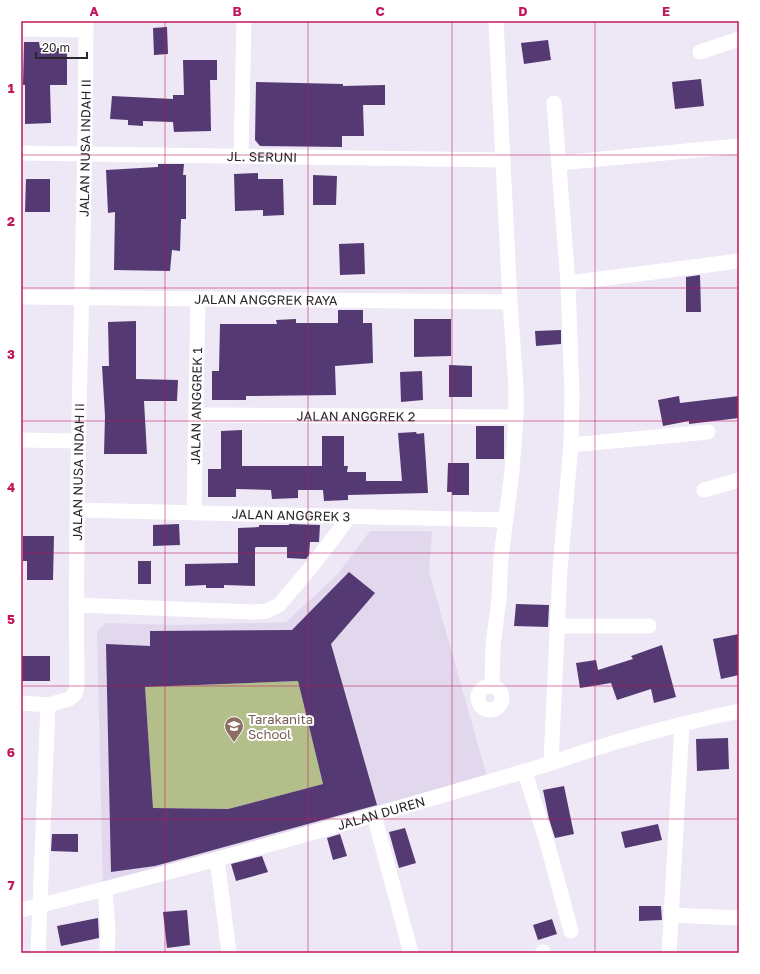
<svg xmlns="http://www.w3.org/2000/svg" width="760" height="974" viewBox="0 0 760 974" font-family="'Golos Text',sans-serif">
	<rect width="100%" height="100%" fill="#ede7f6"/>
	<path fill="#e1d8ed" d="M370,531H432L429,572L488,780L103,889L97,631L106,623L178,625L286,622L337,575Z"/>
	<path fill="#b3be8b" d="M298,681L323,784L228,809L153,808L145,687Z"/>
	<path fill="#543972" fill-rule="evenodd" d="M167,27L168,54L154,55L153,28Z
		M548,40L551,60L524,64L521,43Z
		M24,42H39L40,48H67V85H50L51,123L25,124V85H23Z
		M183,60H217V80H210L211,131L174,132L173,122L143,121V126L128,125V120L110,119L112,96L173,99V95H184Z
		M701,79L704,106L675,109L672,82Z
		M256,82L343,84V86L385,85V105H363L364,136H342V147L260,146L255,140Z
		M158,164H184L183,175H186V219H181L180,251L172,250L170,271L114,270L115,212L108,213L106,170L158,167Z
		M258,173V179H283L284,215L263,216V210L235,211L234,174Z
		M313,175L337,176L336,205H313Z
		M26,179H50V212H25Z
		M364,243L365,274L340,275L339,244Z
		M700,275L701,312H686V277Z
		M338,310H363V323H372L373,363L335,366L336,395L246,396V400H212V371H219L220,324H277L276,320L296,319V323H338Z
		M414,319H451V356L414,357Z
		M136,321V379L178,380L177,401H144L147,454H104L105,416L102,366H109L108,322Z
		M561,330V344L536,346L535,331Z
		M449,365L472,366V397H449Z
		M422,371L423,400L401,402L400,372Z
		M679,396L680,403L739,396V418L689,424V421L663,426L658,400Z
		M476,426H504V459H476Z
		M242,430V466H322V436H344V466H348L347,472H366V481H402L398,433L416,432L417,434L424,433L428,493L348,495V500L324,501L323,490H298V498L272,499L271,490L236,489V497H208V469H221V431Z
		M448,463H469V495H452V492H447Z
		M179,524L180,545L153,546V525Z
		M289,524L320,525L319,542H310L309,555L306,559L287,558V547H256L255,548V586L224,585V588H206V585L185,586V564L238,563V528L259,527V525H289Z
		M23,536H54L53,580H27V561H23Z
		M138,561H151V584H138Z
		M349,572L375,593L331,644L377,805L155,866L111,872L106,644L150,646V631L292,630ZM298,681L323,784L228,809L153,808L145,687Z
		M516,604L549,605L548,627L514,626Z
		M739,634V675L721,679L713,639Z
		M662,645L676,697L654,703L651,689L617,700L611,683L580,688L576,663L596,660L598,670L633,659L631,656Z
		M21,656H50V681H21Z
		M728,738L729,769L697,771L696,739Z
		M564,786L574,834L555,838L549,819L543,790Z
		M658,824L662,840L625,848L621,832Z
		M405,828L416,863L399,868L389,832Z
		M52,834H78V852L51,851Z
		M340,834L347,856L333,860L327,838Z
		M262,856L268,872L236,881L231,864Z
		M639,906H661L662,920L639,921Z
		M187,910L190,945L167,948L163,912Z
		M98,918L99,938L61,946L57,926Z
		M552,919L557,934L538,940L533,925Z"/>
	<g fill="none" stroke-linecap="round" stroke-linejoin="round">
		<g stroke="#fff" stroke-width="15">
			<path d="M21,29L86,30"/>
			<path d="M700,52L739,39"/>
			<path id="s1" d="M21,153L503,160"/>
			<path d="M241,156L244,21"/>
			<path d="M559,163L739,146"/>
			<path d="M568,283L739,261"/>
			<path id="s2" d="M21,297L510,302"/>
			<path id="s3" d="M196,415L516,417"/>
			<path d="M21,440L78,441"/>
			<path d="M571,445L708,432"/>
			<path d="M704,490L739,480"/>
			<path id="s4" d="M77,510L505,520"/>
			<path id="s5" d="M194,512L198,299"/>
			<path d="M76,605L253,612L267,611L279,605L312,566L350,516"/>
			<path d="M558,626H649"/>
			<path d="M492,686L493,645L499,599L501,557L512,471L516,417V387L510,302L496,21"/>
			<circle cx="490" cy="698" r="12"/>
			<path id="s6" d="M21,703L48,705L69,699L75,694L77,685C74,463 86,242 86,21"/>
			<path d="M551,762L560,569L571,445L572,395L568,283L554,103"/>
			<path d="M525,772L548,846L571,931"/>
			<path d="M374,815L411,953"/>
			<path d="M217,859L229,953"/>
			<path d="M105,889L108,930L107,953"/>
			<path id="s7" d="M21,910C184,870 344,824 505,777C551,764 595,747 641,735C673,726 706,718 739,711"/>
			<path d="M671,915L739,918"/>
			<path d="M543,952V953"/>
			<path d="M38,953L48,705"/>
			<path d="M669,953L682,724"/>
		</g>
	</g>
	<path fill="none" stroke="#c2185b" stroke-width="1" stroke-opacity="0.55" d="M165,21V953M308,21V953M452,21V953M595,21V953M21,155H739M21,288H739M21,421H739M21,553H739M21,686H739M21,819H739"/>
	<defs>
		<symbol id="school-pin" viewBox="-11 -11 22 30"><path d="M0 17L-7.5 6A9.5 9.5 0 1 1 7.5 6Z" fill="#8d6e63" stroke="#fff"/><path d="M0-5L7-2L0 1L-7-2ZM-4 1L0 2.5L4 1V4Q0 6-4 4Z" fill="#fff"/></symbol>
	</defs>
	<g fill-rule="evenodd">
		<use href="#school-pin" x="223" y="715" width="22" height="30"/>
	</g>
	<g text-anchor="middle" stroke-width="4" stroke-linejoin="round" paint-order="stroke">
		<g font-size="13" fill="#2a282d" stroke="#fff">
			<text dy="5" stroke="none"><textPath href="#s6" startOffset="603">JALAN NUSA INDAH II</textPath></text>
			<text dy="5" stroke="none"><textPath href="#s1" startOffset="241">JL. SERUNI</textPath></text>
			<text dy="5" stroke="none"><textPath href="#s2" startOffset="245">JALAN ANGGREK RAYA</textPath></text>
			<text dy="5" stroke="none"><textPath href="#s5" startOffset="106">JALAN ANGGREK 1</textPath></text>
			<text dy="5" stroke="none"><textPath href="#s3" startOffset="160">JALAN ANGGREK 2</textPath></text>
			<text dy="5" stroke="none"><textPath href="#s6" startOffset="279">JALAN NUSA INDAH II</textPath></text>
			<text dy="5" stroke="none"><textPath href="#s4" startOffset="214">JALAN ANGGREK 3</textPath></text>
			<text dy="5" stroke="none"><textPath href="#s7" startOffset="373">JALAN DUREN</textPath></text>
		</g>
		<g font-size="13" fill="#785e54" stroke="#fff" text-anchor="start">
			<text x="248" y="724">Tarakanita<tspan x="248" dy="15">School</tspan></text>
		</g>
	</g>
	<rect width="760" height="974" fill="none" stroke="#ffffff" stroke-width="44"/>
	<path d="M36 52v6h51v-6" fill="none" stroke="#2a282d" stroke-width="2"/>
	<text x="42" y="52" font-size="12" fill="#2a282d" stroke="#ffffff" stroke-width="3" paint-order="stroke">20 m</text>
	<rect x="22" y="22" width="716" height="930" fill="none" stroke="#c2185b" stroke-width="1.5"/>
	<g font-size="13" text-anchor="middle" font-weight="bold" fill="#c2185b">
		<text x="94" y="16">A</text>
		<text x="237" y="16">B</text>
		<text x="380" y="16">C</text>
		<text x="523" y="16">D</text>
		<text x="666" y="16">E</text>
		<text x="11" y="93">1</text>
		<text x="11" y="226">2</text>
		<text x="11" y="359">3</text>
		<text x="11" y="492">4</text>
		<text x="11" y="624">5</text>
		<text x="11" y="757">6</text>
		<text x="11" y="890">7</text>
	</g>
</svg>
